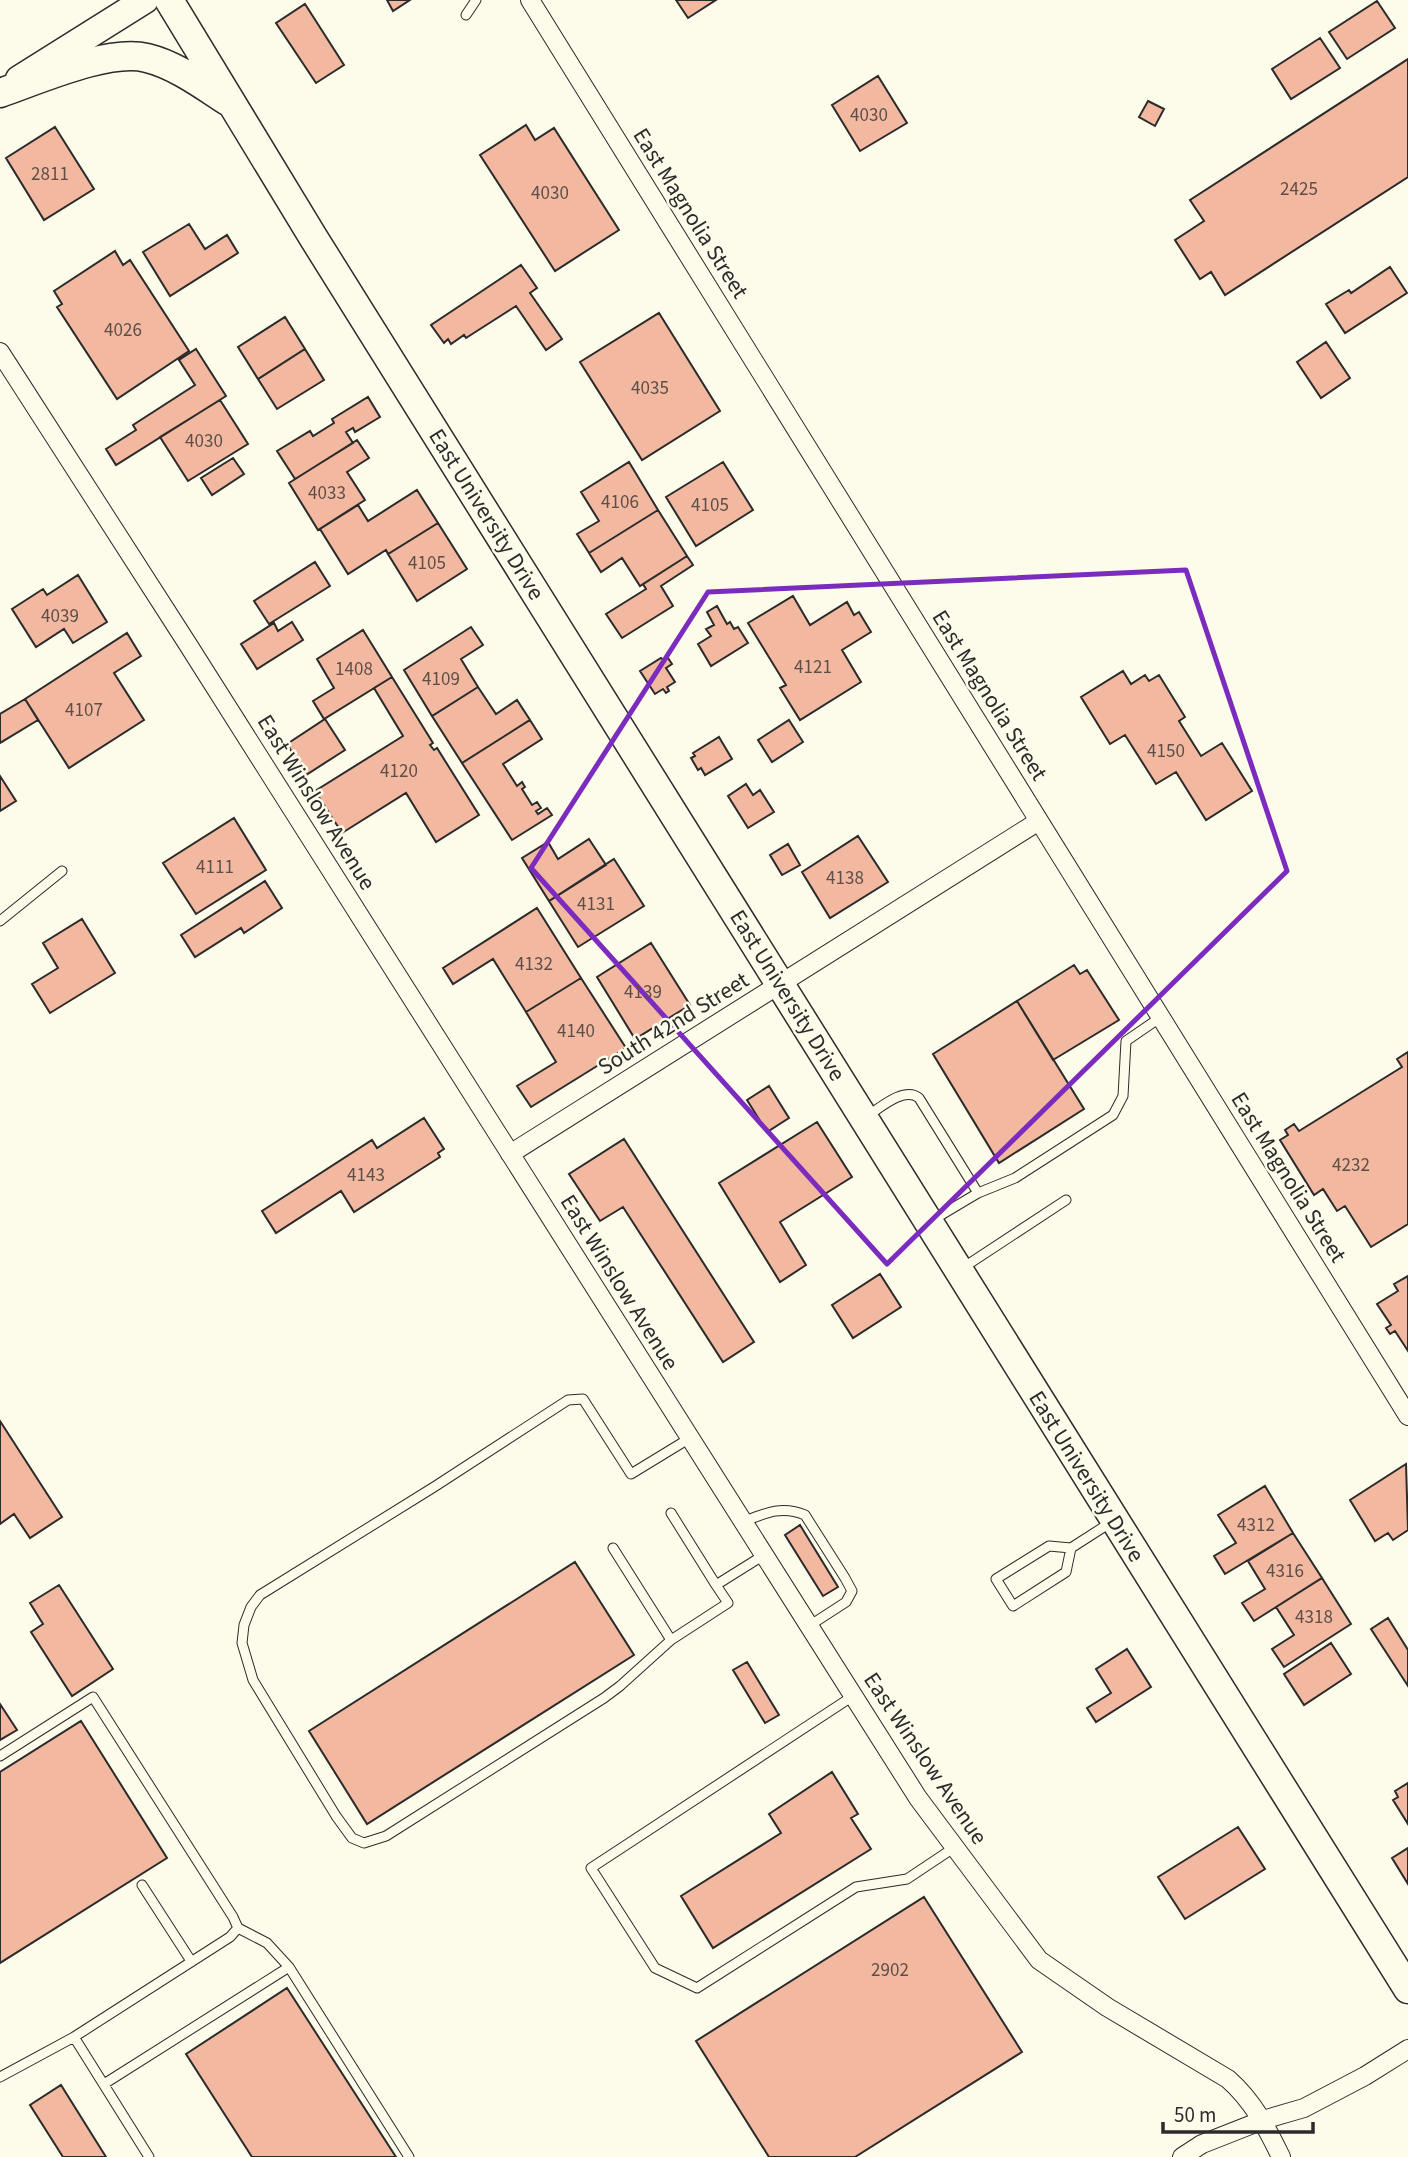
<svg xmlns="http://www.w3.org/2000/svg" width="1408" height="2157" viewBox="0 0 1408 2157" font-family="'Source Sans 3',sans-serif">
	<rect width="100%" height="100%" fill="#fdfbea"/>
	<path fill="#f2b8a0" stroke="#2b2b2b" stroke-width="2" d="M387,0H410L393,11Z
		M676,0H716L688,18Z
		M1377,1L1395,28L1347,59L1329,32Z
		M305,4L344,65L316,83L276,23Z
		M1320,38L1340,68L1291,99L1272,69Z
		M1408,59V177L1225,295L1211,272L1200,279L1175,240L1204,221L1190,200Z
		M878,76L907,123L860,151L832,105Z
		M1148,101L1164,109L1155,126L1139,117Z
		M526,125L535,140L554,128L619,230L555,271L480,155Z
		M55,127L94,189L44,220L6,158Z
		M189,224L205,249L227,235L238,253L170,296L143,252Z
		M115,251L123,265L130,260L189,351L117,399L57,307L62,304L54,291Z
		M521,265L537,288L530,293L562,339L546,350L516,306L466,338L464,335L451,344L448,339L444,343L431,325Z
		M1390,267L1407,293L1345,333L1326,304L1349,290L1351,293Z
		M659,313L720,411L642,460L580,362Z
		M285,317L305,349L258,379L238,347Z
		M1326,342L1350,378L1321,398L1297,362Z
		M196,349L226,396L116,465L106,449L136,430L133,425L195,385L179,360Z
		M305,349L324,380L277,409L258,379Z
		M368,397L380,417L355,432L353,428L346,432L353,443L295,479L277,451L310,431L313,436L334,423L332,419Z
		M220,400L248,444L188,481L160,437Z
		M357,440L369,458L347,472L365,500L318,530L289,483Z
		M233,458L244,474L212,495L201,478Z
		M629,462L658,510L589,553L577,534L599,521L581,492Z
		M723,462L753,510L696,546L666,497Z
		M417,490L438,523L388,554L386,550L348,574L320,529L358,505L368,521Z
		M658,510L687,556L640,586L622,558L601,572L589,553Z
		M438,523L467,569L417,601L388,554Z
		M687,556L693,565L661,586L673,606L622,638L606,614L646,589L643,584Z
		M315,562L330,586L269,624L254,601Z
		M78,575L107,622L73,643L64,629L36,647L12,609L43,589L47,595Z
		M793,596L810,625L847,602L854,615L859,612L871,632L842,650L861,682L800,720L780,688L786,685L748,623Z
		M717,606L727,624L730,622L734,629L738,627L748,643L711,666L698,644L711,636L706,629L714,625L707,612Z
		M292,622L303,640L257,669L241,644L274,623L278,631Z
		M471,627L483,645L461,659L478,687L432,716L404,670Z
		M363,630L392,677L324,719L313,701L334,688L317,659Z
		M127,633L141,656L114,673L144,720L69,768L25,699Z
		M661,658L664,660L668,658L672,664L666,668L675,682L667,687L669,691L666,693L663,689L655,694L640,671Z
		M1123,671L1131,684L1145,675L1149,681L1159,675L1185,717L1179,721L1201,756L1222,743L1252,791L1206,820L1176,772L1156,784L1125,735L1110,744L1081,697Z
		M392,677L433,743L430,745L434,750L437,748L479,815L436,842L406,793L342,833L315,791L403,736L374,688Z
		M478,687L496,714L517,700L530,720L462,763L432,716Z
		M25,699L38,720L0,743V714Z
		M325,719L345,750L306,775L287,744Z
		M530,720L542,739L503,764L517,786L522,782L525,787L522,789L532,805L537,802L541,808L536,811L538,814L547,808L552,815L512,840L462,763Z
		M789,720L803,742L772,762L758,740Z
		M719,737L732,759L705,775L701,768L698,770L691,758L695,756L693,753Z
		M0,776L16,801L0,811Z
		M746,784L753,795L760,790L774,812L748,828L728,796Z
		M234,818L266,870L196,914L163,863Z
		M858,836L888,882L830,918L802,872Z
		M589,839L606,865L549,901L522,858L548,842L558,859Z
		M788,844L800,865L782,875L770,855Z
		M614,859L644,906L578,947L549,901Z
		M265,881L282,908L244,933L241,928L195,957L181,935Z
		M537,908L581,978L526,1012L493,959L453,984L443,968Z
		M82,919L115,973L50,1013L32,984L58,968L43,943Z
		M651,943L690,1005L635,1039L597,977Z
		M1074,965L1080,974L1087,970L1119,1020L1053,1060L1017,1001Z
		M581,978L626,1048L531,1107L517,1086L556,1062L526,1012Z
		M1017,1001L1084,1109L999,1163L933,1054Z
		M1408,1052V1224L1371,1247L1345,1206L1337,1211L1323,1189L1314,1195L1280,1140L1288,1135L1285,1130L1294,1124L1299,1131L1402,1067L1397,1059Z
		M769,1086L789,1118L767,1132L747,1100Z
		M424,1118L444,1149L438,1153L440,1157L354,1212L341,1191L276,1233L262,1211L372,1140L377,1148Z
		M817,1122L852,1177L780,1222L806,1265L780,1282L719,1183Z
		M624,1139L754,1342L723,1362L623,1207L600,1221L569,1174Z
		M880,1274L901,1307L853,1338L832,1305Z
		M1408,1276V1351L1395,1331L1390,1334L1386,1328L1391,1325L1377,1304L1398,1291L1394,1284Z
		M0,1421L62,1517L30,1538L14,1514L0,1524Z
		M1406,1464L1408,1530L1393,1540L1388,1533L1375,1541L1350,1500Z
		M1265,1486L1293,1533L1225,1574L1214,1556L1236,1543L1218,1515Z
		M800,1525L838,1587L823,1596L785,1535Z
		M1293,1533L1322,1578L1254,1621L1242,1603L1265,1589L1248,1561Z
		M575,1562L634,1655L367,1824L309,1731Z
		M1322,1578L1351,1624L1284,1667L1272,1649L1294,1635L1276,1607Z
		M59,1585L113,1669L72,1696L31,1632L43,1624L30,1603Z
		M1388,1618L1408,1650V1686L1371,1629Z
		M1331,1643L1351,1674L1304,1705L1284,1674Z
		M1127,1649L1151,1687L1096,1722L1087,1708L1111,1693L1096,1669Z
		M747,1662L779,1715L765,1723L733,1670Z
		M0,1704L17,1730L0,1740Z
		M81,1721L167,1858L0,1963V1772Z
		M832,1772L858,1814L851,1818L871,1849L713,1948L681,1896L781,1833L769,1814Z
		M1408,1783V1824L1393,1800L1398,1797L1395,1791Z
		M1238,1827L1265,1869L1185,1919L1158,1877Z
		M1408,1848V1884L1392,1858Z
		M924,1897L1022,2052L855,2157H769L696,2041Z
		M287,1988L396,2157H252L186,2054Z
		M61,2085L106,2157H63L30,2105Z"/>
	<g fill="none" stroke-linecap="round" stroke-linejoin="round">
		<defs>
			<path id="service" d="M466,15L476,0
				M0,921L62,871
				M866,1117C880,1108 904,1086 919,1098L978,1193L931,1221
				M978,1193L1015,1178L1113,1115L1123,1096L1126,1041L1161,1017
				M961,1269L1066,1200
				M671,1513L716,1585L764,1555
				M743,1522C765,1513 782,1505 805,1515L845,1578L852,1591L846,1602L809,1626
				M613,1548L671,1640L728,1603L716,1585
				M1071,1548L1066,1572L1013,1606L996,1579L1049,1546L1071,1548L1113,1521
				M671,1640L620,1686L604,1698L386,1836L364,1843L352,1838L336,1816L253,1680L242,1643L244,1625L251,1607L260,1595L434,1487L568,1400L583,1399L631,1474L690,1438
				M853,1696L591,1868L655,1968L697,1988L856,1887L907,1879L955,1847
				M0,1756L93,1697L233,1917L238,1928L230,1937L74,2037
				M142,1885L191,1961
				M238,1928L267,1943L289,1967L409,2157
				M0,2077L74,2037L149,2157
				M104,2084L289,1967"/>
			<path id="minor" d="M530,0L1408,1416
				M0,352L187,643L918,1798L1039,1960L1107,2007L1228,2079C1253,2101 1267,2128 1281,2157
				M510,1154L1039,821
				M1182,2157L1202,2144L1263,2120L1304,2108L1365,2076L1408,2049"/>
			<path id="secondary" d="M19,79L145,0"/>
			<path id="primary" d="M169,0L313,237L1408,1989
				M0,93C38,80 109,48 147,58C176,65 204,86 229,102"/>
		</defs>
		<use href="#service" stroke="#2b2b2b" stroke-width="11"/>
		<use href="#minor" stroke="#2b2b2b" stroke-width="20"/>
		<use href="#secondary" stroke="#2b2b2b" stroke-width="29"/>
		<use href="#primary" stroke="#2b2b2b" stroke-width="31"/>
		<use href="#service" stroke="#fdfbea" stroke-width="9"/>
		<use href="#minor" stroke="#fdfbea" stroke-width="18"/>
		<use href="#secondary" stroke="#fdfbea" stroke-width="26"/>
		<use href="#primary" stroke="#fdfbea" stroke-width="28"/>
	</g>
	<path fill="none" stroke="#7b2cbf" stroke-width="5" stroke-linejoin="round" d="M1186,570L1287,871L887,1264L531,868L708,592Z"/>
	<g text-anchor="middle" stroke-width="5" stroke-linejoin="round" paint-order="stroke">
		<g font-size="19" fill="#5d4e48">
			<text x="869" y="121">4030</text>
			<text x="50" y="180">2811</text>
			<text x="1299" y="195">2425</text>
			<text x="550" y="199">4030</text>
			<text x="123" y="336">4026</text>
			<text x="650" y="394">4035</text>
			<text x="204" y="447">4030</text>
			<text x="327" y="499">4033</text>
			<text x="620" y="508">4106</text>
			<text x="710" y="511">4105</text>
			<text x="427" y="569">4105</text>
			<text x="60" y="622">4039</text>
			<text x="813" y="673">4121</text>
			<text x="354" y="675">1408</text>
			<text x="441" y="685">4109</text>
			<text x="84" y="716">4107</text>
			<text x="1166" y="757">4150</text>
			<text x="399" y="777">4120</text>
			<text x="215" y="873">4111</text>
			<text x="845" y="884">4138</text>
			<text x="596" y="910">4131</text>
			<text x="534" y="970">4132</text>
			<text x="643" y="998">4139</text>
			<text x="576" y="1037">4140</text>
			<text x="1351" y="1171">4232</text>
			<text x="366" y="1181">4143</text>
			<text x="1256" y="1531">4312</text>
			<text x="1285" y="1577">4316</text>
			<text x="1314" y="1623">4318</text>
			<text x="890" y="1976">2902</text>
		</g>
		<g font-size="23" fill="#2b2b2b" stroke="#fdfbea">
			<text transform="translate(691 213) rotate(58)" y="8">East Magnolia Street</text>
			<text transform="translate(487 514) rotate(58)" y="8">East University Drive</text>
			<text transform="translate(990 695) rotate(58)" y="8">East Magnolia Street</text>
			<text transform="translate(317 802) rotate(58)" y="8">East Winslow Avenue</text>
			<text transform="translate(788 995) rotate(58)" y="8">East University Drive</text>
			<text transform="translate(673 1023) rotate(-32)" y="8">South 42nd Street</text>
			<text transform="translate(1289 1177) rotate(58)" y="8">East Magnolia Street</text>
			<text transform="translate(620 1282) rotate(58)" y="8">East Winslow Avenue</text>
			<text transform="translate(1087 1476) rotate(58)" y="8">East University Drive</text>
			<text transform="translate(926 1758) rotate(56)" y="8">East Winslow Avenue</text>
		</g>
	</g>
	<path d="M1163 2122v10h150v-10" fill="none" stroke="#2b2b2b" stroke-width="3.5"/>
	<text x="1174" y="2122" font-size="21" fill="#2b2b2b" stroke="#fdfbea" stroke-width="5" paint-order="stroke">50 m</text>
</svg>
